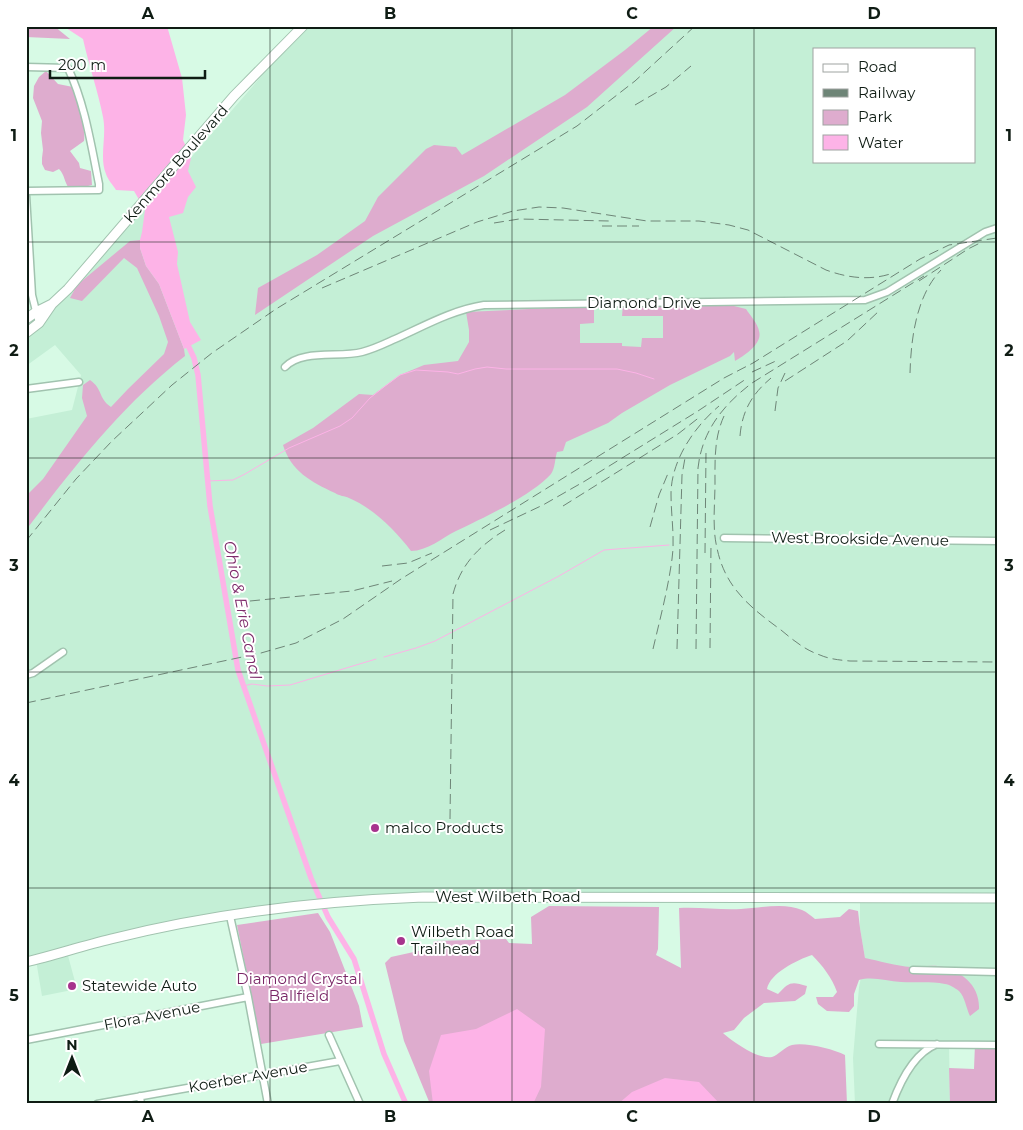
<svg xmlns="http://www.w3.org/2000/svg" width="1023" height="1130" viewBox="0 0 1023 1130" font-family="Montserrat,sans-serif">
	<rect width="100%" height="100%" fill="#d7fae5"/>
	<path fill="#c4efd6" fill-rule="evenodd" d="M309,26H997V1045L949,1044L950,1104H855L853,1058L859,987L865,958L860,928V898L428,897L230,916L67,952L77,989L42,996L36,960L41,958L26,955V419L72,410L81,375L55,345L26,366V334L174,177L278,57ZM814,49H974V161H814Z"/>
	<path fill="#deacce" d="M26,26H54L70,39L26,37Z
		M654,26H677L587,107L484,176L373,236L255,315L258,288L317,255L365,221L378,197L426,149L434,145L456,147L462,155L565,95L625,50Z
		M46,71L58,84L73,87C78,98 86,130 84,141L70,151L79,163L80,168L91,171L92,185L80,188H69C64,182 65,175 59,169L53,172L45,170L42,164V158L43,150L41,133L42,121L33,98L34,86L39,77Z
		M140,240V248L146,266L159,284L184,349L185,356C122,405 74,467 26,530V496L43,479L87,416L82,398L83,385L90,380C103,389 98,398 111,407L128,389L164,354L168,342L159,316L137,268L124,258L82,301L70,298L77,285L130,241Z
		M623,305H730L746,309C750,315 758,324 759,331C763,344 744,356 735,361L734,352L730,356L670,385L622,413L608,423L566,442L563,451L557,452C555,458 555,469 551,474C531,496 483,518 456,531C442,538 427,551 411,551C396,531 373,508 349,498C345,496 339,496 335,493C311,482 291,471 283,445L313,428L359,394L373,395L400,375L424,365L458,361L469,342V330L466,312L594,306V323L580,324V343H622V346L641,347L642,338H663V316H622Z
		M549,906L659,907L658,949L656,955L681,968L679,908C700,907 720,910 741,909C759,908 785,902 802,910C807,912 811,916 815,919L840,917L849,909L858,911L860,928L865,958C880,961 896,966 911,967C920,967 929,965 938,966C961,970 980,985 979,1009L970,1016C966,1008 965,997 959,991C955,988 949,984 945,984C930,981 916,983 901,982C887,981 872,976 859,980L854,994V1006L849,1012L827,1011L818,1004L816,997H833L837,992C832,978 823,966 812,955C797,960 770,973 767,989L778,994C789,982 791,981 807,986L805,994L795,1001L764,1003L744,1018L734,1030L723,1033C733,1042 759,1060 772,1057C779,1055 784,1047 792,1045C805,1042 833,1049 845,1055L847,1104H430L404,1041L385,963L391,957L432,948L434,941L506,939L509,943L532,944L531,917Z
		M318,913L330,932L359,1006L363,1027L261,1044L237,925Z
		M975,1044L997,1045V1104H950L949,1068L974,1069Z"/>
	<path fill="#fdb3e7" d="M63,26H167L182,78L186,115L183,140L191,158L188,171L196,187L188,197L183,213L169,217L178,252L177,264L190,322L201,340L184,349L159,284L146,266L140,248V240L142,232L145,210L134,191L116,190C113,185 108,180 106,174C99,157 107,136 103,117C98,91 89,66 83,39Z
		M517,1009L545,1029L541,1087L533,1104H433L429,1071L441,1035L476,1029Z
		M665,1078L699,1082L720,1104H618L632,1092Z"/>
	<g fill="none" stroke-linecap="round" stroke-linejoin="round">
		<path stroke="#fdb3e7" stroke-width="1" d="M207,481L233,480L245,474L289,448L340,426L352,418L370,398L384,387L400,375L416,370L448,372L458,374L475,369L487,367L506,369H617L636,373L654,379
			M384,657L416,648L435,641L559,576L604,550L669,545
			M243,686L252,684L267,686L290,685L376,659"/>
		<path stroke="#fdb3e7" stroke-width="5.5" d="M186,341L194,358L198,375L210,506L238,670L311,878L328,917L354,959L384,1054L406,1104"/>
		<defs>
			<path id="street" d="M26,67L68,68C85,104 91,145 99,184V190L26,191
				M26,195L32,295L39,323
				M285,367C302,349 339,358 362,352C374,349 384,344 395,339C424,326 452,310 484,305L865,300L887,292L985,232L997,228
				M26,389L79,382
				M724,538L997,541
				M26,675L33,673L63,652
				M230,916L248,997L268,1104
				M913,970L997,972
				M329,1035L360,1104
				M26,1040L248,997
				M879,1044L997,1045
				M140,1096L141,1104
				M97,1104L340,1061
				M892,1104C900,1082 914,1053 937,1044"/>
			<path id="secondary" d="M26,319L36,312L52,304L68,289L234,96L303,26
				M26,333L39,323L52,304
				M26,962C55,955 82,946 111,939C210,914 320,901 423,897L997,898"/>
		</defs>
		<use href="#street" stroke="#a1c3af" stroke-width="9"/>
		<use href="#secondary" stroke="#a1c3af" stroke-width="11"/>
		<use href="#street" stroke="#fff" stroke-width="6"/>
		<use href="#secondary" stroke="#fff" stroke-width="9"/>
		<path stroke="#6e8577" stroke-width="1" stroke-dasharray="10 5" stroke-linecap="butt" d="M635,105L666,87L691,66
			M494,223L519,219L609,221
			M602,226H639
			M919,281L968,249L980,243
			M322,288L477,222L513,211L539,207L563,208L647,221H699L729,225L748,230L826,270C848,278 871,281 893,273
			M752,372L778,360
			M910,373C911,339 916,296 941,270
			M785,381L847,341L879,311
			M775,411L778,388L785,373
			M724,416C714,438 715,460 715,483C715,504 712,528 717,548C725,588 751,608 781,630C793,640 805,650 820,655C829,659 839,660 850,661L997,662
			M740,436C742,411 752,394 771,378
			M563,506L678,434L701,416
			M650,527L659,495L669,471
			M490,530L543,505L585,481L698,411L746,379
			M26,541L76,479L112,441L172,385L212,353L276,309L577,126L635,81L695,26
			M705,553L706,453
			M382,566L408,563L432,553
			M250,601L352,591L392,581
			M710,648L711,544
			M653,649C660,619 668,589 672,559C675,538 671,516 671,494C671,461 694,427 719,406
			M677,649L682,475L685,458
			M696,649L698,468C702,431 723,405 752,383L924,276
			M26,703L261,653L296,643L343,619L401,579L724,378L753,363L920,259L949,245L997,238
			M450,819L453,594C461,564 479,546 505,530"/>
	</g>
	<path fill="none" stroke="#0f1c14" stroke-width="1" stroke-opacity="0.55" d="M270,26V1104M512,26V1104M754,26V1104M26,242H997M26,458H997M26,672H997M26,888H997"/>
	<g fill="#a7338d" stroke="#fff" stroke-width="2">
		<circle cx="375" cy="828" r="5"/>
		<circle cx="401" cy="941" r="5"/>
		<circle cx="72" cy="986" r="5"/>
	</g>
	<g text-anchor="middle" stroke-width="4" stroke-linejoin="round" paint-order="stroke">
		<g font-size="15" fill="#0f1c14" stroke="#fff">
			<text transform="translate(176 164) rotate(-49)" y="5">Kenmore Boulevard</text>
			<text x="644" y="308">Diamond Drive</text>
			<text transform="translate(860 539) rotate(1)" y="5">West Brookside Avenue</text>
			<text x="508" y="902">West Wilbeth Road</text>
			<text transform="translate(152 1016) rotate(-11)" y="5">Flora Avenue</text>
			<text transform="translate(248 1077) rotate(-10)" y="5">Koerber Avenue</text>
		</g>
		<g font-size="15" fill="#0f1c14" stroke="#fff" text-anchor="start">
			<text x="385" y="833">malco Products</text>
			<text x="411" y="937">Wilbeth Road<tspan x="411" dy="17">Trailhead</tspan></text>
			<text x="82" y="991">Statewide Auto</text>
		</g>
		<g font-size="15" fill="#792666" stroke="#fff">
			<text x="299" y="984">Diamond Crystal<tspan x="299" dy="17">Ballfield</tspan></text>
		</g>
		<g font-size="16" font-style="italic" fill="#7e2b6b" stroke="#fff">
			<text transform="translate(243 610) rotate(79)" y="6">Ohio &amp; Erie Canal</text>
		</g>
	</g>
	<rect width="1023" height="1130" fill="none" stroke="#ffffff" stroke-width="55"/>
	<rect x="813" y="48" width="162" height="115" fill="#ffffff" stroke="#9fa4a1"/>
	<rect x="823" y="64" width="25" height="8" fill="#ffffff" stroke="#9fa4a1"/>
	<text x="858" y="72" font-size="15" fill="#0f1c14">Road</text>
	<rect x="823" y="89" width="25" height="8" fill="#6e8577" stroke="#9fa4a1"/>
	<text x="858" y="98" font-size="15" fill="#0f1c14">Railway</text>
	<rect x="823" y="110" width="25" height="15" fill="#deacce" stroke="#9fa4a1"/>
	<text x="858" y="122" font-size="15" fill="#0f1c14">Park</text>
	<rect x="823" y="135" width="25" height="15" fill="#fdb3e7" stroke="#9fa4a1"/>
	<text x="858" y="148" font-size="15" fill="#0f1c14">Water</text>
	<g transform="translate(72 1058)" stroke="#ffffff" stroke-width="4" paint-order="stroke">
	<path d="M0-4L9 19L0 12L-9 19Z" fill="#0f1c14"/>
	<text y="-8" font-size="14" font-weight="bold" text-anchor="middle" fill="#0f1c14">N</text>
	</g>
	<path d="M50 70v8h155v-8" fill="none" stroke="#0f1c14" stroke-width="2.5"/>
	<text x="58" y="70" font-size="15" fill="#0f1c14" stroke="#ffffff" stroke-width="4" paint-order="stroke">200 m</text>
	<rect x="28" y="28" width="968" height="1074" fill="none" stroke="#0f1c14" stroke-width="2"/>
	<g font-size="16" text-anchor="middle" font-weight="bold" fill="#0f1c14">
		<text x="148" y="19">A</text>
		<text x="390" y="19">B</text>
		<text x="632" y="19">C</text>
		<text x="874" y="19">D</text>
		<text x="14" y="141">1</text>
		<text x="1009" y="141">1</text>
		<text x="14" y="356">2</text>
		<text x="1009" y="356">2</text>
		<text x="14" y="571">3</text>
		<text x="1009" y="571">3</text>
		<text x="14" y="786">4</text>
		<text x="1009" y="786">4</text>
		<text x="14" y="1001">5</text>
		<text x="1009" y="1001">5</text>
		<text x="148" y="1122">A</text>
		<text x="390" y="1122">B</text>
		<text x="632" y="1122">C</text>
		<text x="874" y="1122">D</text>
	</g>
</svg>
